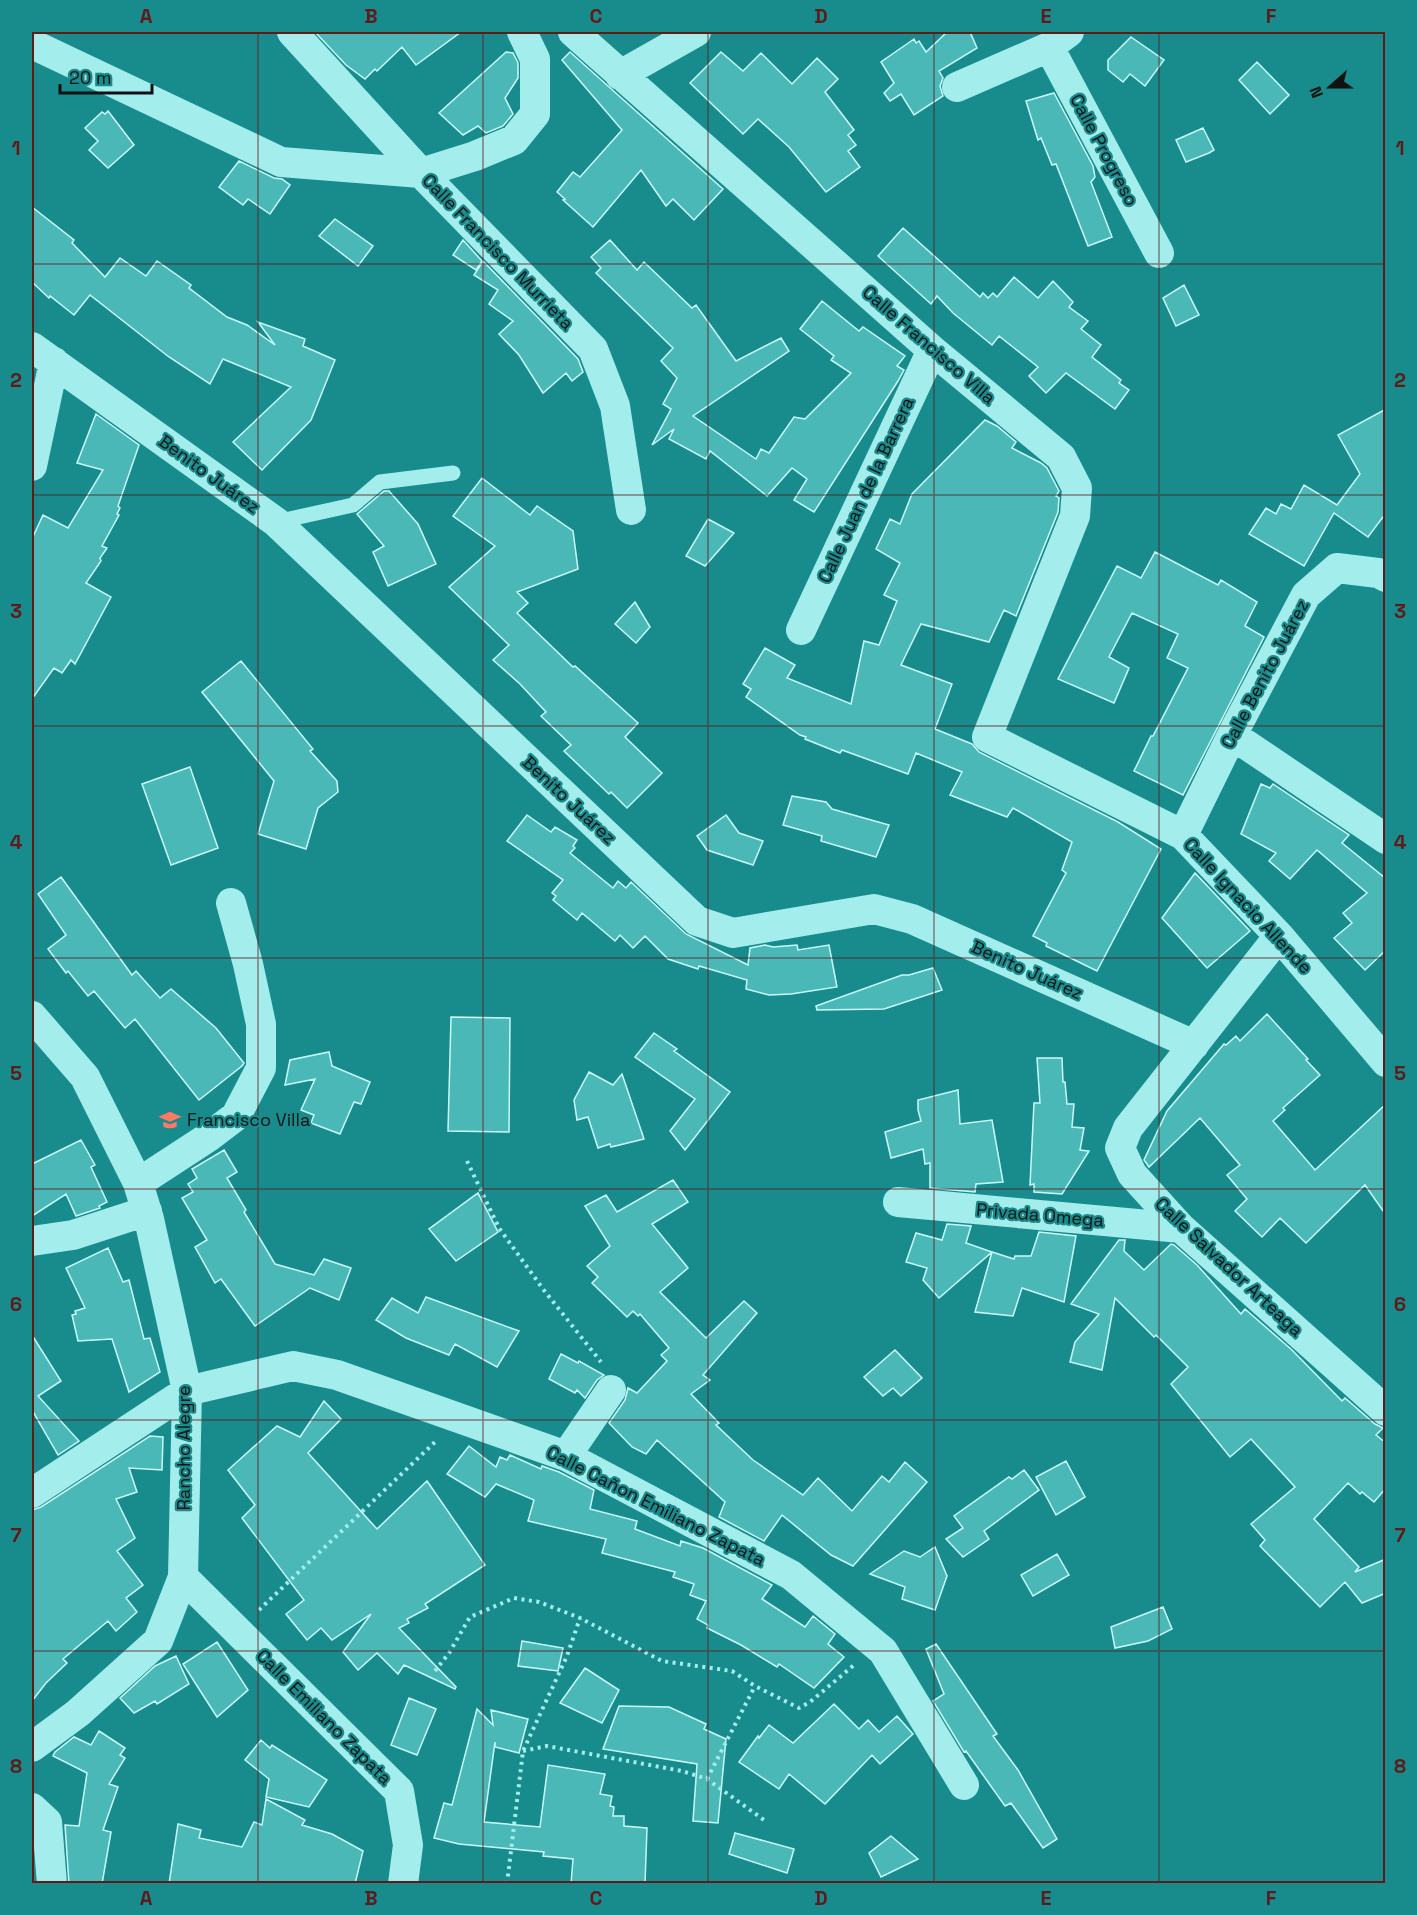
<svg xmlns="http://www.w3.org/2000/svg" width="1417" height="1915" viewBox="0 0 1417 1915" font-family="'Space Grotesk',sans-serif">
	<rect width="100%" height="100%" fill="#188b8c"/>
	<path fill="#4ab8b7" stroke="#c9fafa" stroke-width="1.5" d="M315,32H461L416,65L402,47L377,71L375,69L365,79L346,65Z
		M947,32H970L977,48L939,71L943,78L940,86L943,96L914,115L901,94L890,101L884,93L894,83L881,62L914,39L916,43L919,41L926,52Z
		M1131,37L1164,60L1145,86L1130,74L1123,82L1108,70V60Z
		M506,52L513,53L518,63V78L505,98L513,114L503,126L486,133L478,126L463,135L439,113Z
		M570,52L723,189L694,220L673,199L666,206L641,170L593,227L563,200L565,199L557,192L573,172L580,177L622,130L562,60Z
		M721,52L743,71L761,53L792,84L817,58L838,79L825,92L854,130L848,135L856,145L848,151L860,167L826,192L789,147L758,119L743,134L690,83Z
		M1257,62L1289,95L1270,114L1239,80Z
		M1054,93L1093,166L1095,177L1091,182L1112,237L1088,246L1056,164L1052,165L1041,138L1038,140L1026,101Z
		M108,111L134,145L108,168L89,150L98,141L85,128L102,112L105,114Z
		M1203,128L1214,150L1209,153L1186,162L1176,140Z
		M239,161L274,178L282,179L290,185L270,214L248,199L243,205L219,187Z
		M32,207L74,240L72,243L105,277L120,258L146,276L157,261L191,285L189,288L227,317L247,325L275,345L258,322L305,339L303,346L335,360L311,420L262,470L233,442L291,387L223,359L210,384L169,357L90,295L74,315L50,296L49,298L32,282Z
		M335,219L373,246L358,266L319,236Z
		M903,228L980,297L983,293L988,298L993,293L997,297L1014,277L1038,298L1053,281L1073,302L1069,307L1088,321L1081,329L1101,345L1092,357L1121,380L1119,383L1129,390L1115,409L1066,373L1046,393L1029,376L1038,367L999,336L992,345L953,313L937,296L931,304L878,256Z
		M463,240L482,261L476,270L453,255Z
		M610,240L637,270L644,262L692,308L696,305L736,361L781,338L789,351L693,416L756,459L761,449L769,453L794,417L805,419L851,373L831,360L834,356L800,329L822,301L859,331L863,327L905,356L897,366L904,370L898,381L814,512L794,500L807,479L792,468L767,496L710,451L706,459L669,439L674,429L652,445L671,409L663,404L677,378L661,361L673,348L596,273L601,268L591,257Z
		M483,261L578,359L583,372L572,381L566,373L543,393L519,355L499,334L513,321L489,304L498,290L474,275Z
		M1184,285L1199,315L1176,326L1163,298Z
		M1386,409V513L1368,537L1334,513L1304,566L1249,534L1266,508L1276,514L1281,504L1291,509L1304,485L1337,505L1360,474L1338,435Z
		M96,414L139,445L118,506L120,508L117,514L119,515L102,546L107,548L100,558L101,561L86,583L111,597L75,664L71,660L62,673L54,668L32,699V539L43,515L68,528L103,470L77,463Z
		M985,420L997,426L1016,442L1012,448L1041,463L1047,468L1059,491L1056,496L1059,498L1058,512L1016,616L1004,610L989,642L921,624L901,665L952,684L935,729L972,744L979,752L1118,822L1161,849L1097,971L1046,946L1047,943L1033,936L1066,873L1062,870L1072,842L1013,808L1007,817L950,795L962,772L916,753L908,774L842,750L840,753L805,739L806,737L800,735L746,697L751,689L743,684L765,648L795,665L787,678L851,704L864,641L879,645L897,601L884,595L900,563L876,549L890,519L900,524L912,494Z
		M482,478L530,515L537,506L573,531L578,569L517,592L528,603L517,613L573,667L575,666L638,723L625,737L662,773L627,808L611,792L609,794L564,751L571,745L541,716L546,712L520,684L493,660L509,645L449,587L495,546L453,516Z
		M384,491H389L418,524L436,564L388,586L373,552L384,546L357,514Z
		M708,519L734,533L705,566L686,556Z
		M1155,552L1218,585L1221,580L1257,602L1245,626L1264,637L1183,795L1134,771L1151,736H1153L1188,668L1167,658L1178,634L1132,613L1109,657L1129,668L1114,703L1058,679L1117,566L1141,578Z
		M635,602L650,627L636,643L615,624Z
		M241,661L313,749L310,751L337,781L338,792L318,808L306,849L258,834L274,781L202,692Z
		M190,767L218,848L171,865L142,784Z
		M1261,784L1270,788L1273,784L1349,835L1342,843L1384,877L1386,876V950L1365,970L1334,938L1352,923L1343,913L1367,893L1317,850L1290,879L1269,861L1276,853L1241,834Z
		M792,796L826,802L832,809L889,825L876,857L821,841L822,836L783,825Z
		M527,815L551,832L555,827L577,840L573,846L575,848L570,853L613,888L618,881L626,888L631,882L686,934L748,965L750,948L765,945L773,947L797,945L798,950L829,945L837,987L791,994L769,995L746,989L747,980L699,966L698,969L668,959L645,936L633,948L620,935L615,941L582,913L577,920L553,900L556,896L552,893L563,880L507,841Z
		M726,815L739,833L763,841L753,865L707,850L697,836Z
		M1195,873L1250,931L1207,968L1162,918Z
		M61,877L132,975L136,971L160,998L171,989L216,1028L244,1063L242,1066L199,1100L135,1019L125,1028L94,991L88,996L68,971L66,973L48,949L66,935L38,894Z
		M933,968L942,990L884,1009L817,1010L816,1006L902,975H909Z
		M1267,1014L1308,1059L1306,1060L1320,1075L1283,1108L1285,1110L1273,1121L1315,1170L1386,1104V1215L1365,1185L1306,1243L1280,1218L1262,1237L1235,1211L1247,1199L1227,1175L1240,1165L1200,1118L1149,1167L1147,1164L1144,1160L1167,1111L1224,1044L1226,1045L1236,1036L1240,1041Z
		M451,1017L510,1018L509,1132L448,1131Z
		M654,1033L677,1049L674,1051L730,1092L685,1150L670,1131L695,1099L635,1057Z
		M329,1052L332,1066L370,1082L361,1104L354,1102L340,1134L311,1123L314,1115L301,1110L315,1079L285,1085L290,1060Z
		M1037,1058H1062L1063,1082H1065L1067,1104H1074L1072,1127L1084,1128L1080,1150L1089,1151L1062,1194L1034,1192V1184L1030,1185L1034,1103H1040Z
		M589,1072L613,1085L622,1074L644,1139L611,1147L610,1144L598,1148L588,1117L577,1120L574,1100Z
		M958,1090L960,1124L992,1120L1003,1182L976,1184L975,1192L930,1188V1163L925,1164L923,1149L891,1158L885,1132L921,1121L918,1110V1100Z
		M81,1140L95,1165L91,1167L107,1202L99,1206L100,1208L76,1216L66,1194L32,1216V1164Z
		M224,1150L237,1172L227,1178L246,1210L244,1212L275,1264L314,1275L324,1259L351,1268L339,1300L310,1288L255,1326L221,1279L215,1283L195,1247L207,1240L182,1198L193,1192L188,1184L197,1178L192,1169Z
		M673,1180L688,1202L652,1224L688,1268L660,1292L706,1338L744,1301L757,1313L703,1375L710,1380L691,1394L719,1423L716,1425L753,1460L803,1495L818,1478L852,1511L882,1476L889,1482L905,1462L927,1482L853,1566L831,1555L782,1515L764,1541L719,1517L725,1502L657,1440L646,1454L632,1447L609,1423L625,1400L628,1388L637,1393L667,1361L661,1355L669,1348L640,1314L638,1316L633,1311L627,1317L592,1283L598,1277L587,1266L610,1246L585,1206L606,1195L617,1212Z
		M478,1193L498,1232L456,1261L429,1229Z
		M947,1224L971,1226L966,1243L992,1252L939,1298L923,1280L927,1268L906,1262L916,1233L942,1240Z
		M1039,1232L1076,1236L1064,1302L1022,1288L1013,1316L975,1312L992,1252L1014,1259L1015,1256H1031Z
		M1119,1240H1125L1124,1251L1144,1270L1171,1244L1174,1245L1197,1265L1241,1314L1245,1309L1292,1350L1342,1401L1345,1398L1375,1424L1383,1428L1376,1435L1386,1443V1488L1374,1502L1362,1492L1360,1494L1348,1483L1314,1519L1359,1567L1355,1572L1386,1559V1593L1362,1603L1345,1582L1320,1607L1260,1546L1265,1540L1251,1524L1295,1487L1251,1439L1230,1457L1171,1384L1188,1367L1156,1335L1154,1337L1115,1298L1102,1370L1070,1362L1075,1342L1099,1314L1071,1304Z
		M108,1248L123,1282L129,1280L144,1339L150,1338L160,1372L129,1392L112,1339L78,1341L72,1315L76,1314L75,1311L85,1308L66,1268Z
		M426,1297L519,1331L497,1367L455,1344L449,1355L406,1338L376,1320L392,1298L418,1313Z
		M32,1335L61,1381L38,1396L79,1441L58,1455L32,1410Z
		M895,1350L922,1378L901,1396L893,1388L883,1396L864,1377Z
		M561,1354L578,1363L579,1361L604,1375L597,1380L585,1398L577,1390L575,1393L549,1379Z
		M324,1401L341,1419L308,1453L377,1529L427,1481L485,1565L425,1604L428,1608L407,1619L409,1623L399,1628L456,1687L455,1689L404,1665L398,1674L377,1653L358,1670L343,1652L371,1614L332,1640L321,1628L307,1640L286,1614L304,1600L242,1518L255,1505L228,1470L277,1426L300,1437Z
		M150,1436L163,1437L162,1470L129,1468L137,1492L116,1499L135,1538L117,1551L143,1585L126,1598L137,1612L116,1631L108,1621L63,1659L67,1663L46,1683L32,1701V1510L41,1507Z
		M469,1446L496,1467L500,1457L507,1460L510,1455L541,1469L542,1466L559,1472L594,1490L590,1509L637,1521L635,1529L680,1546L681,1541L703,1548L772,1585L762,1599L805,1627L813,1616L835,1634L828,1644L844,1657L814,1688L779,1664L777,1667L741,1645L707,1628L708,1625L697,1619L706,1601L690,1595L694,1584L673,1577L675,1572L602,1553L606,1539L528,1521L534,1500L496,1484L485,1497L447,1474Z
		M1066,1461L1085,1497L1056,1515L1036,1477Z
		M1024,1470L1039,1490L984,1531L989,1539L963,1557L946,1539L963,1528L954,1516L1009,1477L1012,1479Z
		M935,1547L947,1576L935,1610L902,1599L905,1587L870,1574L904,1551L920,1557Z
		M1057,1554L1069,1575L1033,1596L1021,1575Z
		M1163,1607L1172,1629L1148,1641L1115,1648L1111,1627Z
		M522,1641L563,1648L558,1671L518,1666Z
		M217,1642L248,1690L217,1717L183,1664Z
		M936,1644L997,1734L993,1736L1018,1770L1057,1839L1043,1848L1011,1803L1005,1806L966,1751L964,1752L933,1701L944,1694L926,1649Z
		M176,1656L189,1684L157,1704L155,1701L134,1713L120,1698L155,1666Z
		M585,1668L619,1690L602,1723L560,1703Z
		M409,1698L436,1709L417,1755L391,1745Z
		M834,1704L859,1729L868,1720L879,1732L897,1716L913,1734L880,1764L872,1755L825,1804L789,1774L779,1789L739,1762L758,1736L759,1738L769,1725L793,1743Z
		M619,1706L669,1707L706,1724L704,1729L726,1739L718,1823L693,1821L697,1764L603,1749Z
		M477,1709L493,1725L491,1710L528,1719L519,1753L495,1747V1742L484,1822L540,1827L548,1765L605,1774L600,1794L612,1796L610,1806L614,1807L613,1816H624V1826L647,1828L645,1884H571L573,1859L543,1856L544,1852L459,1844L434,1838L444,1803L452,1805Z
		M99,1731L125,1748L120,1755L125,1758L109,1784L118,1787L103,1830L111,1832L102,1884H69L65,1825L79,1826L87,1773L53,1756L55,1752L74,1737L91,1745Z
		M261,1740L270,1748L272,1745L327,1780L309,1807L266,1797L269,1779L245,1760Z
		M266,1799L305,1820L302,1825L332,1834L363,1851L355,1884H169L178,1824L201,1830L199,1838L242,1847L254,1822L262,1825Z
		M735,1833L794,1849L787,1873L729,1854Z
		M891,1836L918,1859L881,1877L869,1853Z"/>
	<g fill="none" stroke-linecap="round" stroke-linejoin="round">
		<path stroke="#a3eeed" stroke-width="4" stroke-dasharray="3 4.5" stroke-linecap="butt" d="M467,1161L499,1228L543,1289L601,1362
			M259,1610L436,1441
			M435,1671L449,1653L470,1617L514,1598L539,1602L580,1618L662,1661L732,1671L755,1686L799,1708L810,1702L854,1665
			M523,1751L547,1746L682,1771L707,1779L764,1820
			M707,1779L755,1686
			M507,1884L523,1751L567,1656L580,1618"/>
		<path stroke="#a3eeed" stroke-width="15" d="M276,522L353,505L380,482L453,473"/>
		<path stroke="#a3eeed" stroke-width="30" d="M292,32L421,173L593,349L615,406L631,510
			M573,32L932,350L1061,457L1077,488L1075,516L987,737L1183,835L1279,936L1386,1062
			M32,44L281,162L421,173L475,156L514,140L535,114V59L522,32
			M1049,47L1159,253
			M620,75L696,32
			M957,87L1049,47L1069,32
			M32,347L276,522L697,921L733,933L874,909L912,919L1194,1045
			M32,466L54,362
			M801,630L932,350
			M1232,735L1386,839
			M1183,835L1232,735L1306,595L1337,568L1378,573L1386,577
			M1279,936L1128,1128L1120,1148L1132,1174L1181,1228L1386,1411
			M32,1016L85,1077L138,1183L149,1219L187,1391L183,1577L158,1641L78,1713L32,1747
			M138,1183L207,1138L236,1116L261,1068V1024L248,964L231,903
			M898,1202L1181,1228
			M32,1241L73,1235L147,1211
			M566,1456L611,1390
			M32,1493L187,1391L293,1366L337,1375L566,1456L791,1575L883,1651L964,1785
			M183,1577L399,1791L408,1845L403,1884
			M32,1808L47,1822L52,1884"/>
	</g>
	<path fill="none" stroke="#601a1a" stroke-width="1.5" stroke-opacity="0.55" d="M258,32V1884M483,32V1884M708,32V1884M934,32V1884M1159,32V1884M32,264H1386M32,495H1386M32,726H1386M32,958H1386M32,1189H1386M32,1420H1386M32,1651H1386"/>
	<defs>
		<symbol id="school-bare" viewBox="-9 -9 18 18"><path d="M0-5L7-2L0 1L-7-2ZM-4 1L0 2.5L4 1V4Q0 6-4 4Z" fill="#ff7860" stroke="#188b8c" stroke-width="2.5" paint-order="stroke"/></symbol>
	</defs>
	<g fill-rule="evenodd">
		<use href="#school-bare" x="155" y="1105" width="30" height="30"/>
	</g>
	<g text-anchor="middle" stroke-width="4.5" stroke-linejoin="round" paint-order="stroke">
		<g font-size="18" fill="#111" stroke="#188b8c">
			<text transform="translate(1104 150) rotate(62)" y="6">Calle Progreso</text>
			<text transform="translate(498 252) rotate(46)" y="6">Calle Francisco Murrieta</text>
			<text transform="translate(929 345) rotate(41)" y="6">Calle Francisco Villa</text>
			<text transform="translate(209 474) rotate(36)" y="6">Benito Juárez</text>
			<text transform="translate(866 490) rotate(-65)" y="6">Calle Juan de la Barrera</text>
			<text transform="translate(1265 674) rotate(-62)" y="6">Calle Benito Juárez</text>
			<text transform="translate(569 800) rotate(43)" y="6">Benito Juárez</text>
			<text transform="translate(1248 906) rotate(47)" y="6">Calle Ignacio Allende</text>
			<text transform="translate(1027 970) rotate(24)" y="6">Benito Juárez</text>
			<text transform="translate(1040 1215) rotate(5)" y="6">Privada Omega</text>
			<text transform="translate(1229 1267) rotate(43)" y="6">Calle Salvador Arteaga</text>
			<text transform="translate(184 1448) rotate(-90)" y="6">Rancho Alegre</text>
			<text transform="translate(656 1506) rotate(27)" y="6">Calle Cañon Emiliano Zapata</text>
			<text transform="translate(324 1717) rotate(45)" y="6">Calle Emiliano Zapata</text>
		</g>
		<g font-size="18" fill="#111" stroke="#188b8c" text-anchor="start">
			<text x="187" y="1126">Francisco Villa</text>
		</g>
	</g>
	<rect width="1417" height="1915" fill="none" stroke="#188b8c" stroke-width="66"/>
	<g transform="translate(1330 87) rotate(249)" stroke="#188b8c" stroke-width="4.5" paint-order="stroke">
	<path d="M0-4.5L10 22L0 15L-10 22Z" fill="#111111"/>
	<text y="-9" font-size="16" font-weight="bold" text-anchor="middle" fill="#111111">N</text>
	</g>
	<path d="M60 84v9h92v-9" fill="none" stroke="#111111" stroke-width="3"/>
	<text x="69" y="84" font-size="18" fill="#111111" stroke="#188b8c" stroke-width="4.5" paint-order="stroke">20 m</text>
	<rect x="33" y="33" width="1351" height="1849" fill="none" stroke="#601a1a" stroke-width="2"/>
	<g font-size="20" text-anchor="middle" font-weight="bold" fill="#601a1a">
		<text x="146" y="23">A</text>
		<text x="371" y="23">B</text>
		<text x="596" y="23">C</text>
		<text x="821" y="23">D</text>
		<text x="1046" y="23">E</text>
		<text x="1271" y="23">F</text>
		<text x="16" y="155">1</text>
		<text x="1400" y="155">1</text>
		<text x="16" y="387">2</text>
		<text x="1400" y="387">2</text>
		<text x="16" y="618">3</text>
		<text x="1400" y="618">3</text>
		<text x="16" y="849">4</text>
		<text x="1400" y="849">4</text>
		<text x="16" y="1080">5</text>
		<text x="1400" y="1080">5</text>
		<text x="16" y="1311">6</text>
		<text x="1400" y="1311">6</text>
		<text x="16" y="1542">7</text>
		<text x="1400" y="1542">7</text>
		<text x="16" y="1773">8</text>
		<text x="1400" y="1773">8</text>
		<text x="146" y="1905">A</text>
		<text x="371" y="1905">B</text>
		<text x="596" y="1905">C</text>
		<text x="821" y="1905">D</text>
		<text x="1046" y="1905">E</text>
		<text x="1271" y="1905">F</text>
	</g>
</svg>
